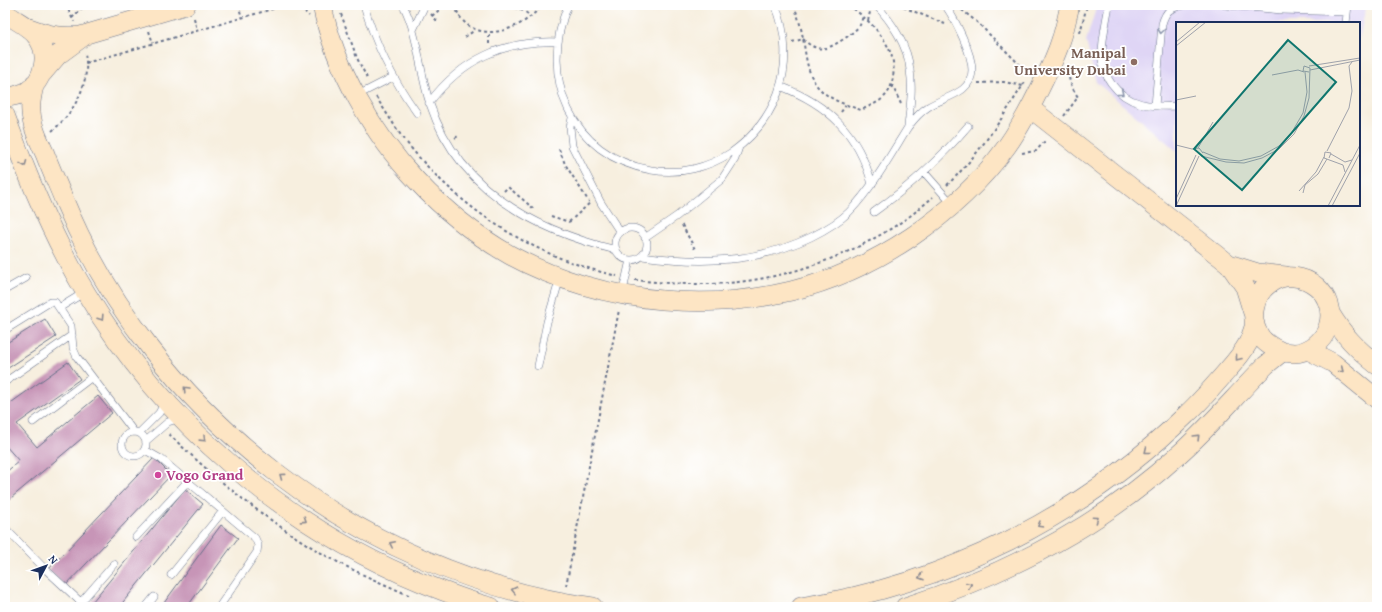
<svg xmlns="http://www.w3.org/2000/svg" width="1382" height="612" viewBox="0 0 1382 612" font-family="'Gentium Book Plus',serif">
	<rect width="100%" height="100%" fill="#fff"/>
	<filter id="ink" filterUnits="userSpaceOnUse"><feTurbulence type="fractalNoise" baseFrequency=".025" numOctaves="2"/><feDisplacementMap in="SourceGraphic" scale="8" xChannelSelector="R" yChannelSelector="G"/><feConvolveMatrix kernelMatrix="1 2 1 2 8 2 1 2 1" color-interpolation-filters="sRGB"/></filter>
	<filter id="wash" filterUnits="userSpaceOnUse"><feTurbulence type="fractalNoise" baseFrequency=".012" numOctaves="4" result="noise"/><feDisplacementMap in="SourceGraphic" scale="16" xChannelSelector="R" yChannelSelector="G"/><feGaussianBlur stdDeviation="0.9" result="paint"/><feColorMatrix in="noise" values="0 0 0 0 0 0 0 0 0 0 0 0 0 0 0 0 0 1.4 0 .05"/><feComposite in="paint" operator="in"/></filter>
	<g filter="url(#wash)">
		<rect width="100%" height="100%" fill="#f7efdf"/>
		<path fill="#dfd5f5" d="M1097,5H1366L1359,40V23H1177V151L1096,82L1086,41Z"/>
		<g id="blocks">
			<path fill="#c795b7" d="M45,319L56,337L5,370V344Z
				M68,362L80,379L17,424L37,447L98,396L112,413L5,503V473L19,461L5,445V407Z
				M154,458L171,475L65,586L48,570Z
				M185,489L203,504L119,607H98L92,602Z
				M221,525L238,538L187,607H161Z"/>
		</g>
	</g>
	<g filter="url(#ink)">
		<use href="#blocks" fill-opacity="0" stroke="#68728b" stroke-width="1"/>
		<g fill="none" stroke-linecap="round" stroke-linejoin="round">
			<defs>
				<path id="lane" d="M364,5C375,44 393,80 417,113
					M403,5C419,36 419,71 430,104C458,189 534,230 616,250
					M568,5C538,77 571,156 651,170C679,175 708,168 732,152C753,137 769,117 778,93C788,65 787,32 775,5
					M876,5C892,22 908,46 910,70C913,89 910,108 908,126
					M1109,5C1106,23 1101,42 1102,60C1103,68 1106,76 1111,83C1128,106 1151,107 1177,106
					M1225,5L1282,10L1347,12
					M1346,23L1348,5
					M413,30L425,5
					M780,86C829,105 858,133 872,184
					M356,96L393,77
					M429,103C462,59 504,40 558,42
					M1155,106L1162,24C1166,10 1170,8 1184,5
					M572,118L570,127L572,146L601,203L620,232
					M924,172L953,205
					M874,212C909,187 940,159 968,126
					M615 244a16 16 0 1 1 32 0a16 16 0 1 1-32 0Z
					M645,238L677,216L722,179L735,159L739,147
					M642,256C700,264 757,263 811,237C825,230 839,222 849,212C873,187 890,156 908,127C914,119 920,112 928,107C939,100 953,97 963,89C969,84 972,77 972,70C972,53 955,19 945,5
					M5,290L26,278
					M622,295L630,260
					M59,308L85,292
					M5,330L50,302H55L71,326L73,348L77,357L134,432
					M538,366L547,322L560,278
					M5,382L72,335
					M33,422L92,377
					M122 444a12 12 0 1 1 24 0a12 12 0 1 1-24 0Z
					M139,433L159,413L165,402
					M146,441L168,422L180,418
					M145,450L161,459L255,538L258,545L257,552L219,607
					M5,528L43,567L86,607
					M136,537L188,481
					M171,575L223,511
					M81,602L114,564
					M146,607L154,597"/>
				<path id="secondary" d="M322,5C334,67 374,136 417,181C444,210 475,235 510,255C556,280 610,296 663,300C706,304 749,301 791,291C874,271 957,215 1007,146C1022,125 1034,101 1045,78C1051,66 1057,53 1061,40C1065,29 1067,17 1070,5
					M5,13C16,21 29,26 37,37C50,54 44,81 26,92C19,95 12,97 5,97
					M29,28C48,35 60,38 80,36L186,5
					M40,76L58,55L84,36
					M35,83C32,93 30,102 31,112C32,127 39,141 45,154C51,170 58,185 64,200C152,414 364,576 593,607
					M1030,108L1229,264L1245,287L1253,313
					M5,115C27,176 52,237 86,293C163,422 284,526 423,583C445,592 468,601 491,607
					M1229,264L1258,273L1286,276
					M1330,313C1343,335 1357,349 1377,365
					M1308,350L1333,363L1377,399
					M801,607C947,584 1081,517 1187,414C1201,401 1213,387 1226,372C1234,363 1242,354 1248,343C1251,337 1253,330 1255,324
					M905,607C1005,575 1099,527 1177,456C1209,428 1236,395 1266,365L1282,352C1286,352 1290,353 1294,353C1301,353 1308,350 1314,346C1343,324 1330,281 1294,277C1285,276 1276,279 1269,284C1253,296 1249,320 1260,336C1265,344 1274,348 1282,352"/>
			</defs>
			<use href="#lane" stroke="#68728b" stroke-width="8"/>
			<use href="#secondary" stroke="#68728b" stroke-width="20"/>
			<path stroke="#68728b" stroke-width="2" stroke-dasharray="3 3" stroke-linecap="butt" d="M66,5L74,22
				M238,5L242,17
				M294,5L302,9L309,16
				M455,5C462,33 490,37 513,27C525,23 534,13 544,5
				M509,5C516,9 525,10 530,16
				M794,5C798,16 801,27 803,38C806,56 807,78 822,91C833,101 847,105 861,110C869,106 879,103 885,96C890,91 892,84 893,77C898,46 871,22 849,5
				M898,5L945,24
				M957,6L978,23L1023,68L1031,73
				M341,14L357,58L368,80
				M431,14L438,22
				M432,16L445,5
				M72,18L85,5
				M194,18L197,30
				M868,21L870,12
				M149,31L153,43
				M1080,33L1087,5
				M465,37L475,30
				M803,39C809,45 816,50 826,48C835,46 854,33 860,25C861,23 862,19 863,16
				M792,42L803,39
				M489,44V33
				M86,63L286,5
				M978,83L1004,82L1023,86
				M892,85L901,104
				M376,97L404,140
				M841,112L846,105
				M1064,116L1078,97C1071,87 1067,77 1069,65
				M52,131C74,113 91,83 85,54
				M455,138L460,135
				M407,143C462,211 532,256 617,276
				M559,149L565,164L589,202
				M1022,153L1036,151L1046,140
				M947,185C979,155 1002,118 1025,82
				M504,191L508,187L534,209
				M551,216L569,222
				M569,222L591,202
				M682,225L696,251
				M635,280C654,282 673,284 693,284C769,286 848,260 910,216C918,210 926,203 933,197
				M169,434C215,479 267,521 323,554C351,570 381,583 411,596
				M566,586L619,310
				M347,607L349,604"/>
			<use href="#lane" stroke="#fff" stroke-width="7"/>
			<use href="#secondary" stroke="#fde5c4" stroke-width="19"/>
		</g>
		<defs><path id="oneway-chevron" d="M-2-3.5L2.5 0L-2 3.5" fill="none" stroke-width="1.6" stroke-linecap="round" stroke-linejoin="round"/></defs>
		<g stroke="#8d97ae">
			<use href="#oneway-chevron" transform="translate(1161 31) rotate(97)"/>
			<use href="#oneway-chevron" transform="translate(1121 93) rotate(39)"/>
		</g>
		<g stroke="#8c8a91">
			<use href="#oneway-chevron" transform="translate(24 164) rotate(68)"/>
			<use href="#oneway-chevron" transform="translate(101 318) rotate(57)"/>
			<use href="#oneway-chevron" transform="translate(1238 358) rotate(128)"/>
			<use href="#oneway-chevron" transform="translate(1341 370) rotate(38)"/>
			<use href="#oneway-chevron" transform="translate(186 389) rotate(-133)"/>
			<use href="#oneway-chevron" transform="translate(1197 437) rotate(-45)"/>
			<use href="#oneway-chevron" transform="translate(203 439) rotate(44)"/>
			<use href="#oneway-chevron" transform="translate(1147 451) rotate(141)"/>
			<use href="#oneway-chevron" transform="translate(282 476) rotate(-143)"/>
			<use href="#oneway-chevron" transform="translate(1096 519) rotate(-34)"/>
			<use href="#oneway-chevron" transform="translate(304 520) rotate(33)"/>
			<use href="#oneway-chevron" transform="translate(1040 525) rotate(150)"/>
			<use href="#oneway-chevron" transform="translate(392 544) rotate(-154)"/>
			<use href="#oneway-chevron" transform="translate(921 577) rotate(161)"/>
			<use href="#oneway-chevron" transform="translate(969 585) rotate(-22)"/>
			<use href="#oneway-chevron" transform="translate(514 590) rotate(-166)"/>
		</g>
	</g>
	<circle fill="#8d6e63" stroke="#fff" stroke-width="1.5" cx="1134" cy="62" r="4"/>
	<circle fill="#d1479c" stroke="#fff" stroke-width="1.5" cx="158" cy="475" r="4"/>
	<g text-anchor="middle" stroke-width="3.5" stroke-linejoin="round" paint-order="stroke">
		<g font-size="15" font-weight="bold" fill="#785e54" stroke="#fff" text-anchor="end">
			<text x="1126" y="58">Manipal<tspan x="1126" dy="17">University Dubai</tspan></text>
		</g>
		<g font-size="15" font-weight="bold" fill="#b23c85" stroke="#fff" text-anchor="start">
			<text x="166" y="480">Vogo Grand</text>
		</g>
	</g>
	<g transform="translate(1176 22)">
		<rect width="184" height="184" fill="#f7efdf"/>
		<path fill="none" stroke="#9fa2ab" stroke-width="1" d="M0,20L24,0M0,24L30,0M133,44L184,36M134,48L184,38M96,53L122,48L128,50M0,78L20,74M0,123L16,127L23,126L27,131M22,126L37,100M151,129L173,86L176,69L173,44L176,40M27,130L44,137L63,139L85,134L103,124L116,110L127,91L131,70L129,50M155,132L169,140L176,138M25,134L50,140L68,141L86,136L103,127L118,112L128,94L133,76L134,46L128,44L127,49L133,50M153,136L155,131L149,130L148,136L167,143L169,150M123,169L140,150L148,135M127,171L129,163L142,152L151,137M0,177L20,133M0,184L23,134M152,184L184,123M156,184L184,131"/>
		<path fill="#0f766e" fill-opacity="0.15" stroke="#0f766e" stroke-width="2" d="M112,18L160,60L66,168L18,127Z"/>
		<rect width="184" height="184" fill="none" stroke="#1b2f5e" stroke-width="2"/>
	</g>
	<rect width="1382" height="612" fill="none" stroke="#fff" stroke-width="20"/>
	<g transform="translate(46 566) rotate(49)" stroke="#ffffff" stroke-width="3" paint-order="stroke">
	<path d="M0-3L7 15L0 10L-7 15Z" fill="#1b2f5e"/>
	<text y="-6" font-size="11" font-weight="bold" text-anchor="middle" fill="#1b2f5e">N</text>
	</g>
</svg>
